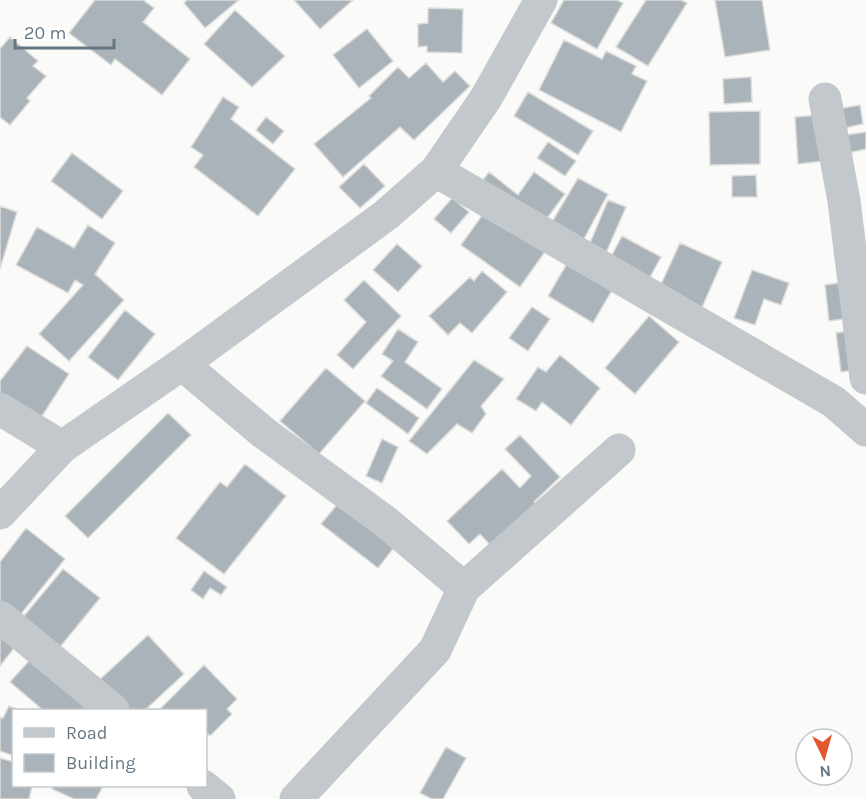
<svg xmlns="http://www.w3.org/2000/svg" width="866" height="799" viewBox="0 0 866 799" font-family="Karla,sans-serif">
	<rect width="100%" height="100%" fill="#fafaf8"/>
	<path fill="#aab3b9" stroke="#dcdcda" stroke-width="1.5" d="M95,0H143L154,8L143,22L190,59L162,95L115,59L111,65L69,33Z
		M187,0H239L205,28L184,3Z
		M294,0H353L320,29Z
		M564,0H617L623,3L597,49L551,23Z
		M646,0H681L687,3L648,66L616,47Z
		M715,0H762L770,50L725,57Z
		M428,8L463,9L462,53L427,52V46L418,47V24L428,23Z
		M235,10L285,56L252,87L204,44Z
		M367,29L393,61L359,88L333,55Z
		M10,37L38,61L33,66L46,76L27,98L30,101L10,125L0,117V49Z
		M564,40L602,59L606,51L636,66L632,74L647,81L621,132L539,90Z
		M426,63L443,82L455,71L470,86L414,140L400,127L343,177L314,144L371,98L369,96L398,67L409,78Z
		M751,77L752,102L724,104L723,79Z
		M528,92L593,131L578,155L514,116Z
		M223,97L239,107L231,119L295,169L258,216L194,167L203,155L191,147Z
		M860,105L863,124L836,130L832,110Z
		M760,111V164L710,165L709,112Z
		M820,115L823,161L798,164L795,117Z
		M266,117L284,131L273,144L256,130Z
		M866,132V149L843,154L840,136Z
		M548,142L576,161L565,176L537,158Z
		M72,153L123,191L102,219L51,181Z
		M364,164L385,186L360,208L339,187Z
		M489,172L518,195L534,172L565,194L539,229L477,188Z
		M756,175L757,197H732V176Z
		M578,178L608,194L578,250L546,232Z
		M452,198L469,212L451,233L434,219Z
		M608,200L626,207L602,262L585,255Z
		M0,206L17,212L0,269Z
		M488,207L547,249L520,287L461,245Z
		M88,225L115,243L95,274L124,300L69,361L39,334L83,285L75,280L68,293L16,265L37,227L74,248Z
		M622,236L661,257L644,288L606,266Z
		M680,243L722,262L700,312L657,293Z
		M397,244L422,266L398,292L373,270Z
		M569,260L614,287L593,323L548,296Z
		M752,270L789,283L781,305L764,299L755,325L734,318Z
		M482,271L507,292L472,333L460,323L448,335L429,316L470,277L474,281Z
		M364,280L401,316L353,369L337,355L366,322L344,300Z
		M846,282L850,318L829,321L825,285Z
		M532,307L550,319L528,351L509,338Z
		M125,310L155,334L118,380L88,357Z
		M649,316L679,342L635,394L605,368Z
		M398,329L418,342L405,362L442,389L427,409L381,376L393,361L382,354Z
		M856,330L861,369L841,372L836,333Z
		M27,346L69,374L37,424L0,405V381Z
		M560,355L600,388L571,425L542,402L536,411L516,399L538,367L546,372Z
		M474,360L504,379L481,406L486,414L472,433L457,424L427,454L409,441Z
		M326,368L365,401L319,454L280,421Z
		M377,388L419,418L408,434L366,403Z
		M168,413L191,435L88,538L65,516Z
		M520,435L560,477L534,502L540,508L496,551L480,534L469,544L447,521L502,469L520,488L531,476L505,449Z
		M382,439L398,447L382,483L366,476Z
		M245,464L286,496L224,574L176,538L220,482L227,487Z
		M340,501L396,545L378,568L321,524Z
		M26,528L65,559L13,624L0,613V562Z
		M63,569L100,598L56,652L19,622Z
		M204,571L227,587L221,595L210,588L203,599L191,590Z
		M0,620L22,638L0,666Z
		M148,635L184,674L145,710H122L96,683Z
		M37,652L94,710H43L10,682Z
		M204,665L237,699L227,709L232,714L210,736L206,732V710H159Z
		M9,706L19,710H14V756L0,751V717L3,718Z
		M446,747L466,758L443,799H432L420,793Z
		M0,758L14,762V786H32L29,799H0Z
		M54,786H103L96,799H74L52,789Z"/>
	<g fill="none" stroke-linecap="round" stroke-linejoin="round">
		<path stroke="#c3c8cc" stroke-width="33" d="M825,99L844,201L866,378
			M436,171L834,402L866,430
			M182,364L264,433L386,522L464,588
			M0,409L62,447
			M0,513L62,447L182,364L386,215L436,171L486,98L541,0
			M0,617L113,710
			M203,786L219,799
			M296,799L435,650L464,588L619,450"/>
	</g>
	<rect x="12" y="709" width="195" height="78" fill="#ffffff" stroke="#c1c8cd" stroke-width="1.5"/>
	<rect x="24" y="728" width="30" height="9" fill="#c3c8cc" stroke="#c1c8cd" stroke-width="1.5"/>
	<text x="66" y="739" font-size="18" fill="#657683">Road</text>
	<rect x="24" y="754" width="30" height="18" fill="#aab3b9" stroke="#c1c8cd" stroke-width="1.5"/>
	<text x="66" y="769" font-size="18" fill="#657683">Building</text>
	<g transform="translate(824 757) rotate(175)"><circle r="28" fill="#ffffff" stroke="#c1c8cd" stroke-width="1.5"/>
	<path d="M0-4.5L10 22L0 15L-10 22Z" fill="#e4572e"/>
	<text y="-9" font-size="16" font-weight="bold" text-anchor="middle" fill="#657683">N</text>
	</g>
	<path d="M15 39v9h99v-9" fill="none" stroke="#657683" stroke-width="3"/>
	<text x="24" y="39" font-size="18" fill="#657683" stroke="#ffffff" stroke-width="4.5" paint-order="stroke">20 m</text>
</svg>
